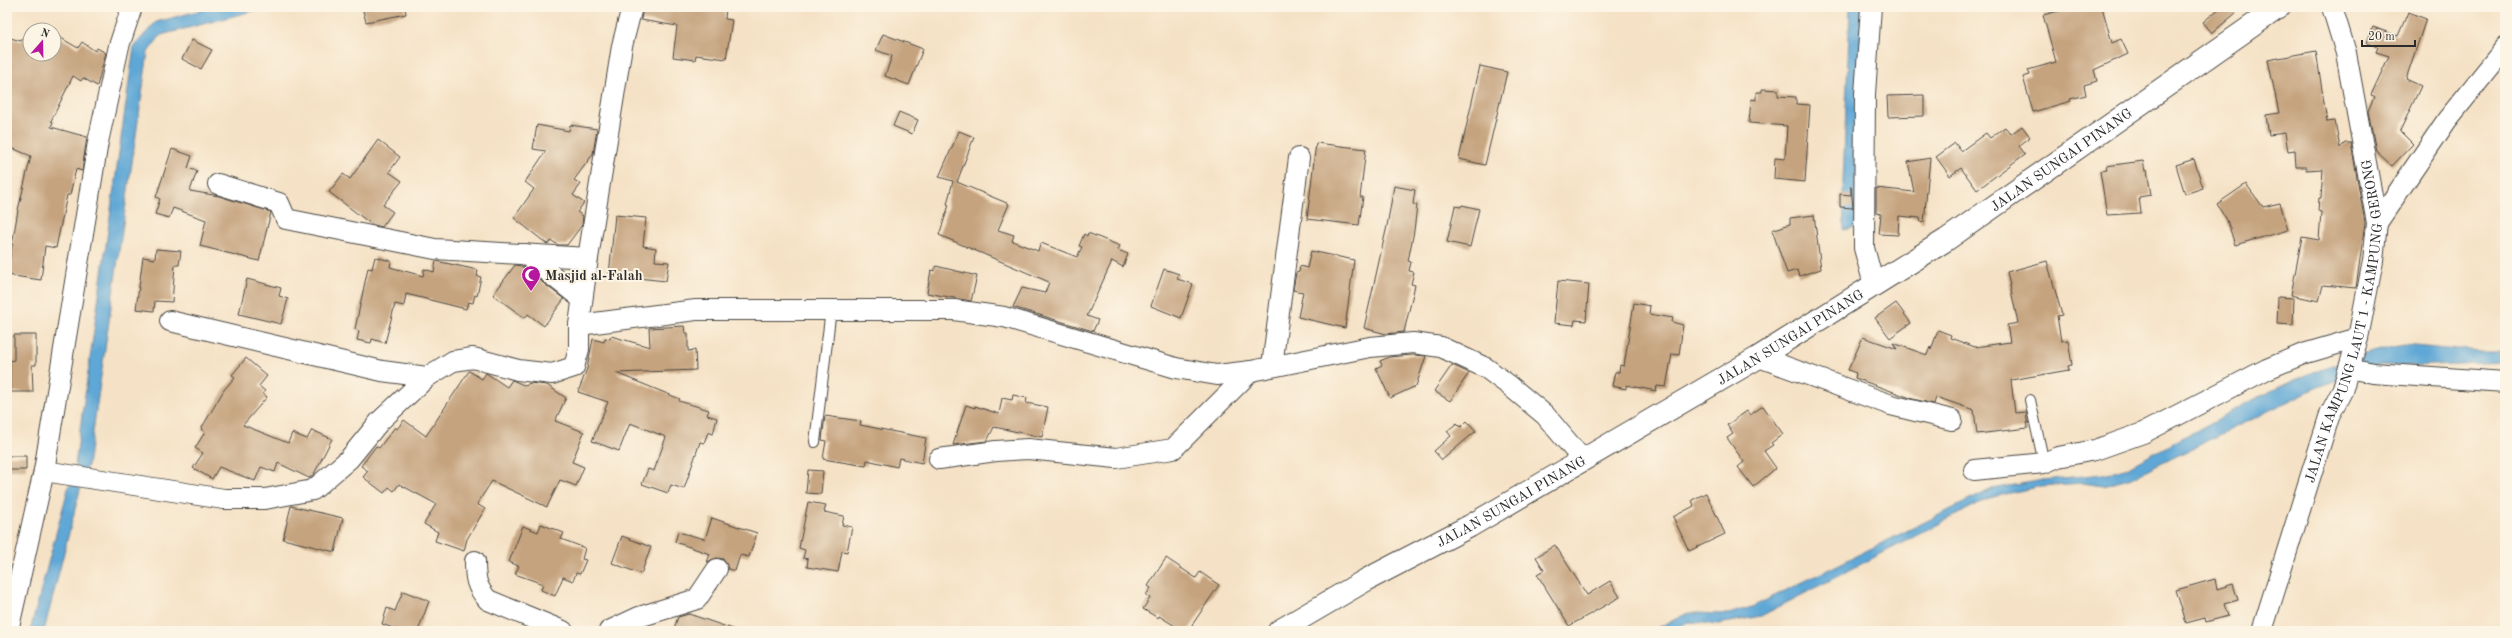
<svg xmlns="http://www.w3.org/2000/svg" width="2512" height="638" viewBox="0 0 2512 638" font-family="'Old Standard TT',serif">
	<rect width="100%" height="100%" fill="#fcf5e5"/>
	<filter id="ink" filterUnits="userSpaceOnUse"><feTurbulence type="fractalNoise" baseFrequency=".025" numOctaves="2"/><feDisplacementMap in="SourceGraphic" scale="8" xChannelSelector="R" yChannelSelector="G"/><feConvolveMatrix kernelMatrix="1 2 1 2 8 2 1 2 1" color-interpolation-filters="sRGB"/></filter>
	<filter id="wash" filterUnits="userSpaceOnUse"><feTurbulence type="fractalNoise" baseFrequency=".012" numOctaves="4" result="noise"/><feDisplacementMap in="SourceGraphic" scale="16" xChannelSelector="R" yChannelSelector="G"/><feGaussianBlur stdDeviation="0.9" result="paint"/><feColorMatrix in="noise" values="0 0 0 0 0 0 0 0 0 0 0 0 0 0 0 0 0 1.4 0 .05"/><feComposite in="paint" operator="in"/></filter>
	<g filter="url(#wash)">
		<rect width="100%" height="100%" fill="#f5e2c6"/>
		<path fill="#5fa7d6" stroke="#456980" d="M214,7H268L161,35L148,52L88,466L84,470L78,469L75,465L134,46L156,22Z
			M1850,7H1862L1856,227L1844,230L1843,181Z
			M2404,345L2480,352H2505V362L2408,366L2379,365L2313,389L2132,478L2103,486L2082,483L2041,486L1989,498L1761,616L1719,624L1688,622L1670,631H1651L1688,613L1728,614L1752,607L1992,489L2043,480L2103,474L2128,467C2217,421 2304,363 2404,345Z
			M69,485L81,486L44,631H30Z"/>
		<g id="blocks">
			<path fill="#c5a37e" d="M362,7H405L406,14L366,22Z
				M643,7H726L725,19L732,20L726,59L696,55L695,60L673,57L677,26L641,20Z
				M2074,7H2102L2112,43L2121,39L2128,54L2094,70L2097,81L2084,85L2086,95L2070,99L2071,101L2033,112L2023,77L2030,75L2028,70L2056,62L2043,15Z
				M2221,7H2243L2212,33L2203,22Z
				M2408,12L2426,19L2406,79L2421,86L2400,131L2413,144L2392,166L2376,151L2368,111L2374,97L2371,95L2389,56L2376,52L2378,47L2367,43L2373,27L2398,36Z
				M54,34L78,48L82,42L95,51L97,48L106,53L97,86L83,78L81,81L73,76L51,121L53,122L51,127L87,137L82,171L76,169L70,195H67L56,248L45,246L41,280L7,275L18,210L31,156L7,146V37L21,41L25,36L30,39V54H54Z
				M883,34L923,49L909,85L885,76L892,56L876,50Z
				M192,40L212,50L201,69L182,59Z
				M2316,51L2327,122L2335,121L2340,148L2345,143H2351L2365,223L2356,288L2323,285L2319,301L2291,295L2302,237L2319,240L2321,212L2318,211L2319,198H2321L2323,169L2306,170V167H2296L2295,150L2288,151L2285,133L2269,135L2266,115L2279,113L2268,60Z
				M1480,66L1507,72L1485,165L1459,159Z
				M1762,89L1778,90V96L1796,97V104L1810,105L1805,182L1774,179L1775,158L1785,159L1787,126L1749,123L1751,99L1756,100V92H1762Z
				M1924,95V116L1888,117L1887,96Z
				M899,112L918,120L912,134L893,126Z
				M537,125L569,131L570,125L597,129L593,154L574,180L581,184L573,195L584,203L577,212L583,216L582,225L567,245H558L552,241L547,244L514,218L534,189L525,182L546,151L533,149Z
				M2022,126L2030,137L2019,146L2025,154L1977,190L1961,168L1950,176L1936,157L1955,143L1961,151L1986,133L1990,138L2005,127L2011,134Z
				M959,131L974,137L957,182L1009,204L998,230L1014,235L1012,241L1038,251L1041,243L1077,257L1082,247L1079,246L1084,234L1087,236L1088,233L1120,246L1118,250L1128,254L1123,267L1112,261L1087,316L1098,320L1093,331L1013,307L1022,288L1045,293L1049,282L939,235L949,205L947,204L953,181L939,177Z
				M378,140L400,157L389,172L402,181L383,205L393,212L382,227L371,224L329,192L343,174L350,179Z
				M1316,143L1366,149L1360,197H1363L1359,225L1307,219Z
				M172,149L192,156L188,168L197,171L190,191L219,196L271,212L259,261L200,246L206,220L173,208L169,218L155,214L160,199L156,197Z
				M1930,158L1924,222L1921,223L1920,218L1899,216L1898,235L1879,234L1881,214L1876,213V188L1914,192L1908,162Z
				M2194,159L2203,188L2185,194L2176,165Z
				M2143,161L2145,171L2147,170L2151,195L2139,197L2141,213L2107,215L2100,171L2107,170L2106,166Z
				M2246,184L2263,207L2280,203L2288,230L2235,245L2227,220L2217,204Z
				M1394,186L1415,190L1413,204L1417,205L1414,231L1408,261L1411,262L1409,271L1414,272L1411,284L1415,285L1404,332L1386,334L1364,328L1387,226Z
				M1851,186L1853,208L1840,207V194L1851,195Z
				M1462,205L1479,209L1470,247L1447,242L1455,206L1461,207Z
				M615,215L646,218L643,246L656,248L655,261L669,262L666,281L609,275Z
				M1814,215L1821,269L1799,276L1797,270L1787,273L1772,230L1790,224V218Z
				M156,249L181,251L179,265H175L172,302L155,301L154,311L136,309L143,257L155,259Z
				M1311,251L1354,260L1345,328L1298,317L1303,292L1293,290L1296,273L1299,272L1300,266L1307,268Z
				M375,257L391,261L390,267L423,276L424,269L434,272L436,261L478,270L477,276L481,277L477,296L475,295L473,303L468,302L466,309L406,294L404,306L395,304L385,343L372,339L371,343L357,340L359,331L355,329L362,296L368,268L372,269Z
				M2047,261L2062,315L2057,316L2061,341L2068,340L2072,365L2068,366L2069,370L2011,380L2015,413L2026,412L2028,428L1977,434L1974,410L1936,397L1934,404L1913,399L1855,378L1856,373L1848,370L1863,337L1897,349L1893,343L1927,355L1930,347L1931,350L1938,330L1951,335L1950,338L1975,347L2010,342L2007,325L2018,323L2007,272Z
				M515,265L521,266L564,299L544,326L528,314L525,318L493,295Z
				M936,266L977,276L971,301L927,293L931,270L934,271Z
				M1164,269L1179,274L1177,279L1193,284L1181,318L1151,306Z
				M247,279L281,288L279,296L288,299L281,324L239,314Z
				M1558,281L1589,284L1586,321L1575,320L1574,325L1554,323Z
				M2278,297L2294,298L2293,325L2277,324Z
				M1634,303L1650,306L1649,314L1673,318L1672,322L1683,325L1679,355L1672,354L1666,387L1657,386L1656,391L1626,385V389L1612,386L1615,372H1619L1620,365L1624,366Z
				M1896,303L1911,323L1890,338L1875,318Z
				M684,326L685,333H688V351L695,350L696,370L616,373L680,399L679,401L709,410L707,415L717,418L713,434L708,432L704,443L700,442L684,489L671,485L668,493L642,484L648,469L654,471L666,437L630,423L619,451L592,441L608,402L578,392L587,369L593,339L604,342L605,338L610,339L611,336L650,347L649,328Z
				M14,335H36V365H32L33,392H10V361L14,360Z
				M1413,355L1426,356L1416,386L1390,398L1376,368L1382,365L1380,361L1389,357Z
				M246,358L267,376L259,386L265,391L263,394L267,397L243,425L288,443L292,433L307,439L312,430L332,439L314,474L309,478L278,463L275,472L261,467L255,481L219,467L212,479L193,468L203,453L195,448L205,432L201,429L224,390L235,377L232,375Z
				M1452,365L1469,373L1450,401L1434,391Z
				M469,371L482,379L486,373L507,387L512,380L526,386L529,383L547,385L566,398L555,421L584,432L572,462L584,467L576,486L560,480L547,507L492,481L477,504L485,509L467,539L464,551L435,541L438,532L424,524L436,504L399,484L394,491L389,487L384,493L363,477L368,471L361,466L376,446L379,448L395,427L397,429L404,420L426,436Z
				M1013,395L1027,398L1026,403L1048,407L1042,437L994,427L987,441L953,445L966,405L975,408V406L999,414L1002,398L1012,400Z
				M1763,406L1783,434L1771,443L1773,445L1764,451L1776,468L1753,487L1738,467L1744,462L1727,438L1733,434L1727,425L1747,411L1750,415Z
				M825,416L861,421L860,425L926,438L922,463L899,458L897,467L867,460L866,466L823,459L826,441L822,440Z
				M1467,421L1476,431L1442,460L1434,451L1451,436L1447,431L1457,423L1461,427Z
				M7,456H26V470H7Z
				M808,470L823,471L821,494L806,493Z
				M1706,493L1725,534L1689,551L1673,517L1694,506L1692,500Z
				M808,502L826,505L824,512L844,516L842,525L852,527L847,552L842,551L838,572L807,567L808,559L803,558L805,550L799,548Z
				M291,506L343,518L335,552L283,539Z
				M712,518L757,533L749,557L740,555L735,571L728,569L723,559L717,558L707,562L710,554L675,542L678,532L705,539Z
				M541,524L564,533L561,539L585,548L582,559L586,560L580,574L576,573L573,581L563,577L555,596L541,590L543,584L515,574L519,566L509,562L523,526L538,532Z
				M622,536L651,547L641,574L612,563Z
				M1555,545L1587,595L1610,581L1620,597L1569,626L1537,574L1544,570L1536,557Z
				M1166,558L1196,578L1200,572L1219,585L1188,631H1183L1159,616L1158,618L1143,609L1150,598L1146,595L1151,588L1148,586Z
				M2215,579L2217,589L2233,584L2238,600L2224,604L2228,616L2206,622L2205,618L2186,623L2176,590Z
				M403,591L429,601L418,631H401L382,624L387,608L395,611Z
				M689,614L733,629V631H673L678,617Z"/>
		</g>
	</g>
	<g filter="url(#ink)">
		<use href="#blocks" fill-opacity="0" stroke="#494642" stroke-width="1"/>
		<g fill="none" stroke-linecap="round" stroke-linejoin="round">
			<defs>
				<path id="service" d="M2030,400L2044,463
					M815,442L831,309"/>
				<g id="minor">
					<path d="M1871,7L1865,94L1864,248L1874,285"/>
					<path d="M218,184L279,203L286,219L435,249L588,258"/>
					<path d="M2377,223L2447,120L2505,48"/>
					<path d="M525,254L582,299"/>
					<path d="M170,321L382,371L427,377L453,361L473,358L518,370L552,374L574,367L579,349V325L588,258L622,46L632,7"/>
					<path d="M579,325L696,310H954L1004,317L1176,368L1217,375L1251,371L1370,347L1413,343L1441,347L1486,368L1510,386L1545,415L1582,459"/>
					<path d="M1759,357L1891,405L1952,420"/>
					<path d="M1272,366L1299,158"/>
					<path d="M2349,368L2373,373L2505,382"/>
					<path d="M939,459L996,451L1028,449L1116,458L1173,449L1251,371"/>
					<path d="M1974,470L2044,463L2058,457L2095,450L2143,433L2267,369L2303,354L2358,338"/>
					<path d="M44,471L224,499H265L313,490L349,459L380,421L427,377"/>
					<path d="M475,561C475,578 476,587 488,600L563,631"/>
					<path d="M8,631L44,471L98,142L119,46L132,7"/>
					<path d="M609,631L639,617L697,599L717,569"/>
					<path id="s1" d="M2262,631L2330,414L2342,391L2358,338L2373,261L2377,223L2346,53L2332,7"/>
				</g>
				<g id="tertiary">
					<path id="s2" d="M1279,631L1366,580L1470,526L1759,357L1946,240L2279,7"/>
				</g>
			</defs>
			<use href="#service" stroke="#494642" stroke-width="12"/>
			<use href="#minor" stroke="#494642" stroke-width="22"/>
			<use href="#tertiary" stroke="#494642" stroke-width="24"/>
			<use href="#service" stroke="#fff" stroke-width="10"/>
			<use href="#minor" stroke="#fff" stroke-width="20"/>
			<use href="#tertiary" stroke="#fff" stroke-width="22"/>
		</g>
	</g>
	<defs>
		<symbol id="mosque-pin" viewBox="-11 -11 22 30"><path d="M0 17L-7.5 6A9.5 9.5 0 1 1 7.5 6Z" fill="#b5179e" stroke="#fcf5e5"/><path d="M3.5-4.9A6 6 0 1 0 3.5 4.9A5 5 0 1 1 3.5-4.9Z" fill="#fff"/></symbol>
	</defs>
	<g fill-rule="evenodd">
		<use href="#mosque-pin" x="520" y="264" width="22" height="30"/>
	</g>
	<g text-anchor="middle" stroke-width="4" stroke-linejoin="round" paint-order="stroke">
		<g font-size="14" fill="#2b2b2b" stroke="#fcf5e5">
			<text dy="5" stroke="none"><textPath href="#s2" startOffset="914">JALAN SUNGAI PINANG</textPath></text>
			<text dy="5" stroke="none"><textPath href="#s1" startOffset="323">JALAN KAMPUNG LAUT 1 - KAMPUNG GERONG</textPath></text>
			<text dy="5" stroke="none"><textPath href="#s2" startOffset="590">JALAN SUNGAI PINANG</textPath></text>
			<text dy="5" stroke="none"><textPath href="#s2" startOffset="266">JALAN SUNGAI PINANG</textPath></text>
		</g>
		<g font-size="14" font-weight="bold" fill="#2b2b2b" stroke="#fcf5e5" text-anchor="start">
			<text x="545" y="280">Masjid al-Falah</text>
		</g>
	</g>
	<rect width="2512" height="638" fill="none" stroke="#fcf5e5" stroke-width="24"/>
	<g transform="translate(42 42) rotate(20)"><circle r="19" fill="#fcf5e5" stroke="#a8a49b"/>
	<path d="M0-3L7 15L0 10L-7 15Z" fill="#b5179e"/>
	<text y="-6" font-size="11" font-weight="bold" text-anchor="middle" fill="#2b2b2b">N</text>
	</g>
	<path d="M2362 40v6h53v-6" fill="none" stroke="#2b2b2b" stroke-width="2"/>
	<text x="2368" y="40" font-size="12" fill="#2b2b2b" stroke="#fcf5e5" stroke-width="3" paint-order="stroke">20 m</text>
</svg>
